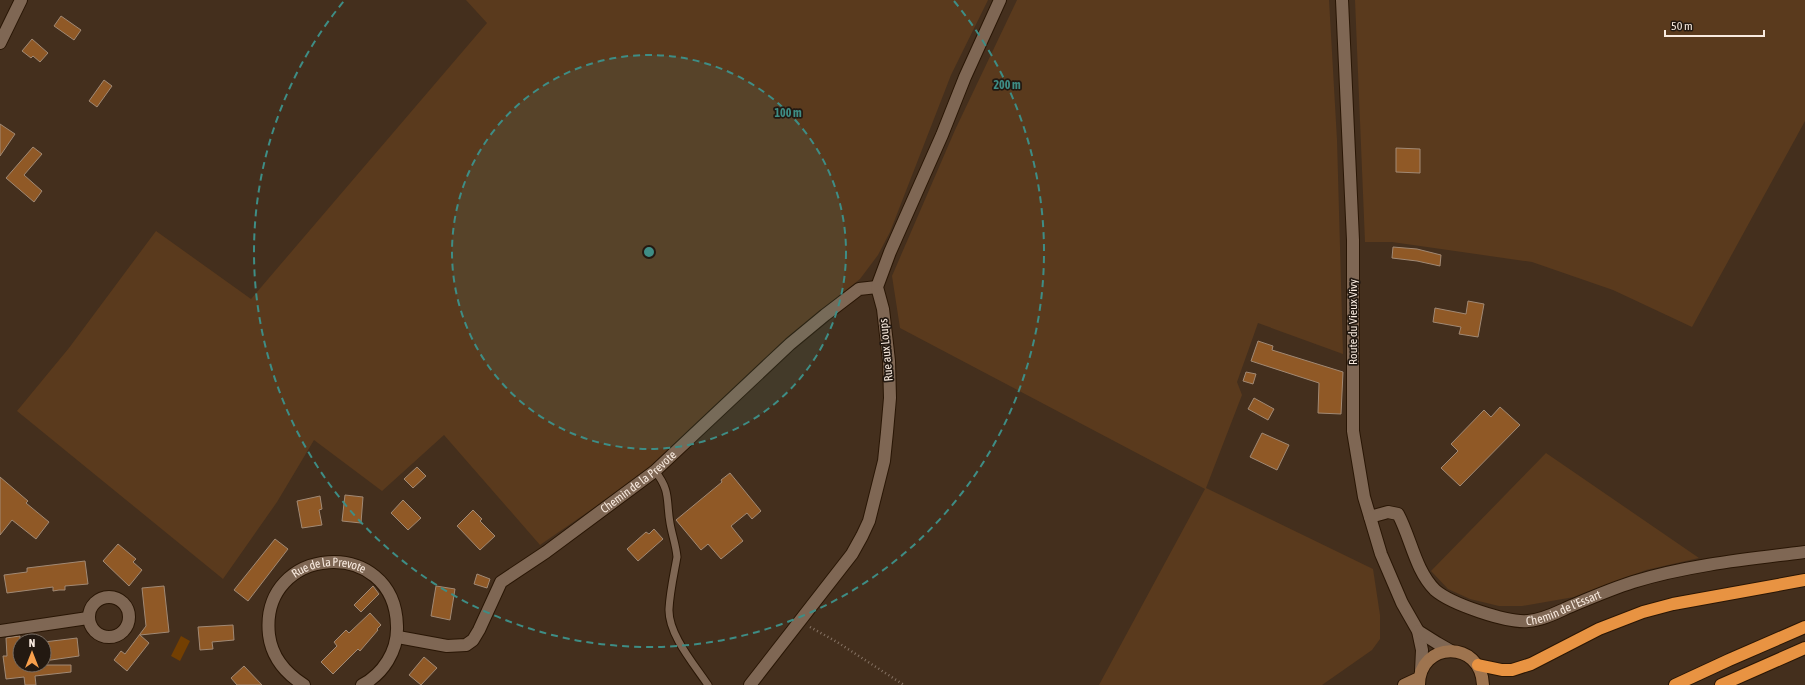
<svg xmlns="http://www.w3.org/2000/svg" width="1805" height="685" viewBox="0 0 1805 685" font-family="'Asap Condensed',sans-serif">
	<rect width="100%" height="100%" fill="#442f1d"/>
	<path fill="#5a3a1d" d="M466,0H988L951,75L890,232L878,255L860,279L784,340L640,476L540,545L444,435L382,491L314,440L277,502L223,579L17,411L69,348L156,231L251,299L487,23Z
		M1017,0H1329L1337,140L1343,354L1258,323L1237,382L1242,395L1206,488L1373,569L1380,615V639L1372,650L1322,685H1099L1205,489L900,328L892,276L955,130Z
		M1355,0H1805V121L1692,327L1613,290L1532,262L1392,242H1365Z
		M1546,453L1699,558L1646,570L1574,597L1522,606H1499L1470,599L1448,589L1431,571Z"/>
	<path fill="#733f02" d="M181,636L190,641L180,661L171,656Z"/>
	<path fill="#905926" stroke="#a18974" d="M61,16L81,30L74,40L54,26Z
		M32,39L48,53L40,62L33,56L31,58L22,51Z
		M104,80L112,86L97,107L89,101Z
		M0,124L15,134L0,156Z
		M33,147L42,154L24,175L42,191L34,202L6,178Z
		M1396,148L1420,149V173L1396,172Z
		M1393,247L1417,249L1441,255L1440,266L1417,261L1392,258Z
		M1468,301L1484,304L1478,337L1459,334L1461,327L1433,322L1435,308L1466,314Z
		M1258,341L1273,346L1272,350L1343,372L1341,414L1318,413L1319,383L1251,361Z
		M1246,372L1256,374L1253,384L1243,381Z
		M1254,398L1274,409L1268,420L1248,409Z
		M1500,407L1520,425L1460,486L1441,468L1458,451L1451,444L1484,410L1491,417Z
		M1262,433L1289,445L1277,470L1250,457Z
		M417,467L426,476L413,488L404,479Z
		M730,473L761,511L752,519L747,513L731,526L743,541L721,559L708,544L701,550L676,520L722,482L721,480Z
		M0,477L28,501L26,503L49,522L36,539L12,520L0,535Z
		M345,495L363,497L361,523L342,521Z
		M320,496L322,509L319,510L322,525L302,528L297,501Z
		M403,500L421,518L408,530L391,513Z
		M473,510L482,519L480,521L495,536L480,550L457,526Z
		M654,529L663,539L638,561L627,549L646,532L649,534Z
		M275,539L288,549L248,601L234,590Z
		M118,544L136,559L133,562L142,570L129,586L103,561Z
		M85,561L88,584L65,586V590H59L53,591V587L7,593L4,575L27,572V568Z
		M477,574L490,579L487,588L474,584Z
		M164,586L169,632L140,635L149,643L127,671L114,660L121,651L125,654L146,626L142,588Z
		M373,586L379,594L361,612L354,605Z
		M436,586L455,589L450,620L431,616Z
		M370,613L381,625L377,629L378,630L360,651L358,649L333,674L321,662L337,646L334,642L346,630L349,633Z
		M233,625L234,640L212,642L213,649L200,650L198,627Z
		M20,636V665H71V672L35,676L36,685H25L24,677L6,679L3,656H7L6,638Z
		M77,638L79,656L44,661V642Z
		M424,657L437,668L421,685L409,675Z
		M244,666L262,685H237L231,678Z"/>
	<g fill="none" stroke-linecap="round" stroke-linejoin="round">
		<defs>
			<path id="lane" d="M655,471C671,491 666,500 670,523C672,535 676,545 677,557C674,574 670,591 669,609C668,634 694,664 708,685"/>
			<g id="street">
				<path d="M1342,0L1353,240V431L1364,497L1381,554L1402,603L1418,631L1422,650L1421,671"/>
				<path d="M0,43L21,0"/>
				<path id="s1" d="M1370,517L1388,512L1398,514C1411,538 1415,570 1435,590C1451,604 1507,623 1528,621C1545,620 1561,610 1576,604C1595,596 1614,588 1633,582C1688,565 1748,559 1805,552"/>
				<circle cx="109" cy="617" r="20"/>
				<path d="M0,631L88,618"/>
				<path d="M1418,631L1437,643L1451,651"/>
				<path id="s2" d="M398,637L447,646L466,645L473,640L479,630L501,582L546,552L655,471L790,344L825,315L859,289L877,287"/>
				<path id="s3" d="M304,685C285,673 272,658 269,635C259,544 395,535 397,626C398,651 383,674 362,685"/>
				<path d="M750,685L852,554L862,536L869,521L884,461L887,432L890,398L889,361L883,309L877,287L890,252L942,135L965,77L1000,0"/>
			</g>
			<path id="secondary" d="M1404,685L1419,678
				M1419,685C1419,641 1481,639 1483,685"/>
			<path id="highway" d="M1478,665L1502,670H1512L1531,664L1599,629L1643,612L1673,604L1805,580
				M1675,685L1729,660L1805,627
				M1721,685L1805,648"/>
		</defs>
		<use href="#lane" stroke="#291605" stroke-width="9"/>
		<use href="#street" stroke="#291605" stroke-width="14"/>
		<use href="#secondary" stroke="#291605" stroke-width="14"/>
		<use href="#highway" stroke="#291605" stroke-width="14"/>
		<path stroke="#867364" stroke-width="2.5" stroke-dasharray="1 3" stroke-linecap="butt" d="M810,627L837,642L904,685"/>
		<use href="#lane" stroke="#7f6754" stroke-width="7"/>
		<use href="#street" stroke="#7f6754" stroke-width="12"/>
		<use href="#secondary" stroke="#9e744f" stroke-width="12"/>
		<use href="#highway" stroke="#e89342" stroke-width="12"/>
	</g>
	<circle cx="649" cy="252" r="197" fill="#3e8d85" fill-opacity=".12"/>
	<g fill="none" stroke="#3e8d85" stroke-width="2" stroke-dasharray="7 5">
		<circle cx="649" cy="252" r="197"/>
		<path d="M954 1A395 395 0 1 1 344 1"/>
	</g>
	<g text-anchor="middle" stroke-width="3.5" stroke-linejoin="round" paint-order="stroke">
		<g font-size="12" fill="#f8eadf" stroke="#231911">
			<text transform="translate(1353 322) rotate(-90)" y="4">Route du Vieux Vivy</text>
			<text transform="translate(886 350) rotate(-95)" y="4">Rue aux Loups</text>
			<text dy="4" stroke="none"><textPath href="#s2" startOffset="312">Chemin de la Prevote</textPath></text>
			<text dy="4" stroke="none"><textPath href="#s3" startOffset="169">Rue de la Prevote</textPath></text>
			<text dy="4" stroke="none"><textPath href="#s1" startOffset="251">Chemin de l'Essart</textPath></text>
		</g>
	</g>
	<circle cx="649" cy="252" r="6" fill="#3e8d85" stroke="#231911" stroke-width="2"/>
	<g font-size="12" text-anchor="middle" font-weight="bold" fill="#3e8d85" stroke="#231911" stroke-width="3.5" stroke-linejoin="round" paint-order="stroke">
		<text x="1007" y="89">200 m</text>
		<text x="788" y="117">100 m</text>
	</g>
	<g transform="translate(32 653)"><circle r="19" fill="#231911" stroke="#786d63"/>
	<path d="M0-3L7 15L0 10L-7 15Z" fill="#f9a04c"/>
	<text y="-6" font-size="11" font-weight="bold" text-anchor="middle" fill="#f8eadf">N</text>
	</g>
	<path d="M1665 30v6h99v-6" fill="none" stroke="#f8eadf" stroke-width="2"/>
	<text x="1671" y="30" font-size="12" fill="#f8eadf" stroke="#231911" stroke-width="3" paint-order="stroke">50 m</text>
</svg>
